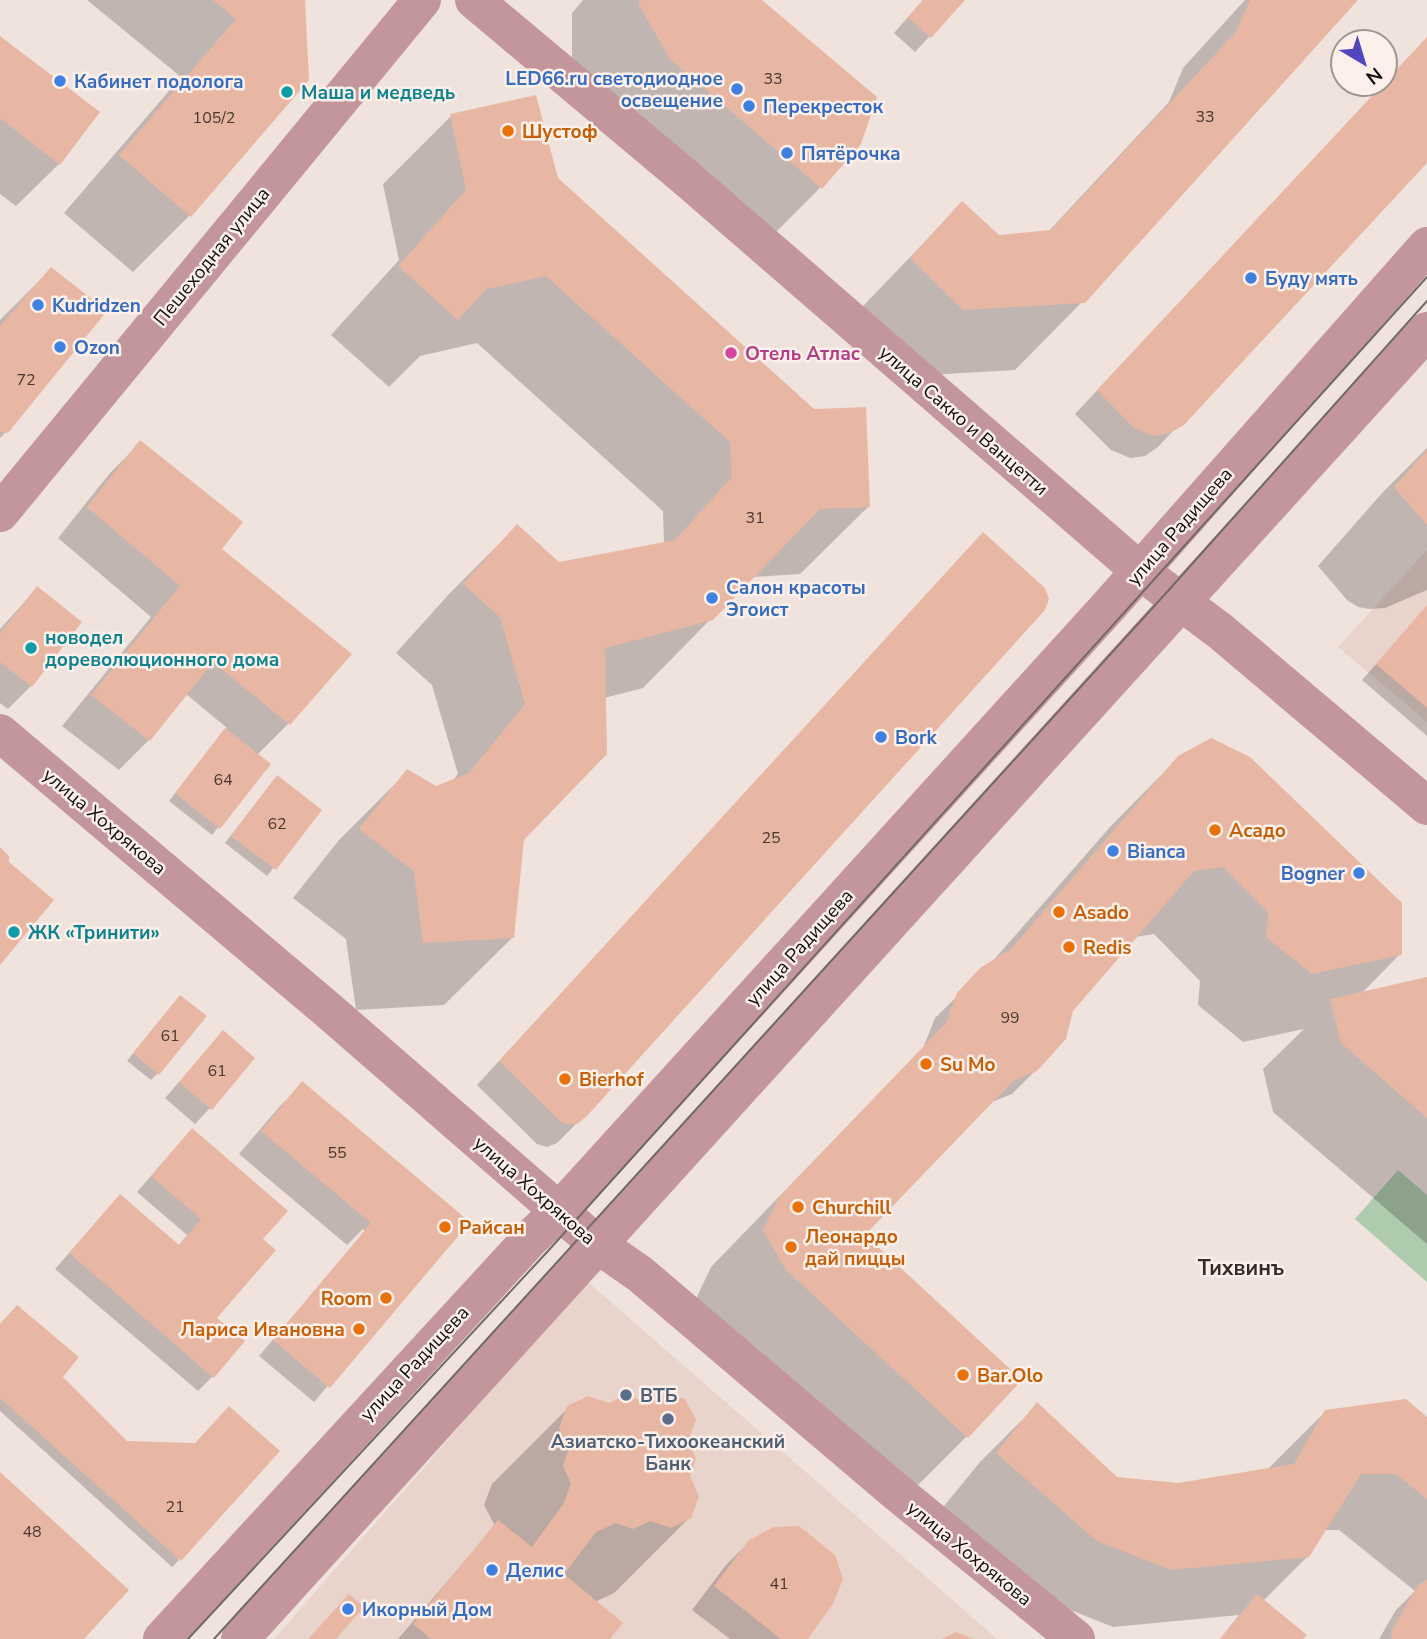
<svg xmlns="http://www.w3.org/2000/svg" width="1427" height="1639" viewBox="0 0 1427 1639" font-family="'Nunito Sans',sans-serif">
	<rect width="100%" height="100%" fill="#f0e3de"/>
	<path fill="#e9d4cc" d="M1427,550V722L1338,647Z
		M587,1281L997,1639H274Z"/>
	<path fill="#afcbae" d="M1398,1170L1427,1195V1282L1355,1219Z"/>
	<path fill="#0003" d="M87,0H304L190,215L133,272L64,213L181,77Z
		M583,0H760L860,143L820,188L752,256L572,74V13Z
		M923,0H963L915,52L894,33Z
		M1245,0H1356L1083,301L1015,370L894,377L843,327L962,203L998,237L1047,233L1169,102L1183,68Z
		M0,38L59,164L16,206L0,194Z
		M1427,38V160L1158,447L1145,456L1130,458L1111,450L1075,414Z
		M451,116L556,179L869,506L800,574L752,577L643,688L604,698L523,839L513,937L444,1005L356,1010L346,939L293,898L339,840L407,772L436,787L452,781L458,774L432,685L396,653L449,594L517,526L559,564L664,544L663,511L477,343L420,356L389,387L331,335L399,260L383,184Z
		M51,269L7,431L0,438V320Z
		M140,443L220,549L349,654L288,724L257,755L268,764L212,835L169,801L227,728L186,694L149,740L119,770L62,726L151,617L58,538L110,473Z
		M1427,448V590L1385,608L1369,609L1358,607L1347,600L1318,566L1383,492Z
		M983,534L581,1119L557,1143L547,1147L537,1144L477,1085Z
		M37,588L80,622L31,686L8,709L0,703V629Z
		M1427,607V736L1362,680Z
		M1179,757L1400,954L1360,995L1427,979V1244L1273,1112L1263,1069L1304,1029L1243,1042L1198,1005L1200,981L1154,934L1135,937L1072,1011L1036,1070L1012,1094L992,1102L862,1235L967,1436L899,1504L696,1299L711,1267L923,1048L935,1018L991,963L1110,827Z
		M270,785L320,810L267,876L225,843Z
		M173,1004L158,1073L151,1080L127,1061Z
		M223,1032L210,1108L195,1124L165,1098Z
		M303,1083L468,1222L314,1402L259,1356L365,1231L363,1229L347,1245L239,1154L280,1106Z
		M177,1146L261,1239L215,1318L213,1376L198,1391L55,1269L105,1212L178,1246L187,1235L137,1192Z
		M0,1326L60,1377L179,1560L172,1567L0,1411Z
		M1037,1405L1116,1478L1178,1485L1268,1469L1326,1411L1427,1418V1639H1379L1396,1610L1415,1591L1339,1530H1324L1308,1556L1263,1601L1301,1639H1220L1239,1615L1113,1627L1040,1598L940,1511L980,1462Z
		M568,1408L686,1441L690,1517L614,1593L595,1602L607,1639H398L493,1528L494,1524L484,1505L492,1484Z
		M750,1541L805,1639H730L692,1610L726,1565Z"/>
	<path fill="#e8b7a4" d="M213,0H305L309,80L191,217L119,155L236,19Z
		M639,0H762L877,97L861,144L822,189L670,59L639,5Z
		M923,0H965L931,38L908,17Z
		M1250,0H1358L1085,303L963,310L910,258L962,201L999,235L1051,230L1236,32Z
		M0,36L100,112L60,165L0,118Z
		M1427,37V163L1184,425L1170,433L1153,436L1134,428L1097,390Z
		M536,95L558,178L814,409L866,407L870,507L820,509L713,620L605,648L607,754L524,840L514,938L423,943L414,871L359,829L407,769L436,786L469,773L525,704L500,617L463,584L517,524L559,562L675,540L732,477L730,442L546,276L488,289V287L458,320L398,266L466,190L450,114Z
		M51,267L107,311L8,433L0,432V326Z
		M140,440L243,522L222,549L352,654L290,725L213,662L150,741L91,695L180,586L87,507Z
		M1427,450V525L1394,487Z
		M983,532L1045,588L1049,599L1045,610L586,1117L577,1124H565L560,1121L499,1061Z
		M37,586L82,622L32,687L0,662V633Z
		M1427,605V708L1376,664Z
		M225,728L271,764L220,829L175,793Z
		M1211,738L1250,757L1402,903V955L1312,974L1266,937L1268,912L1223,867L1194,871L1073,1011L1066,1039L1037,1071L1013,1081L865,1235L1022,1380L968,1438L785,1269L763,1230L779,1197L946,1023L957,993L980,968L1011,949L1178,756Z
		M277,775L322,810L276,870L231,836Z
		M0,847L9,856V862L54,900L0,965Z
		M1427,977V1118L1341,1043L1330,999Z
		M180,995L207,1016L159,1075L133,1053Z
		M223,1030L255,1058L212,1110L179,1082Z
		M302,1081L470,1222L330,1388L273,1340L371,1223L261,1131Z
		M192,1128L288,1211L263,1239L276,1250L217,1318L245,1341L214,1378L69,1253L120,1194L179,1245L201,1219L151,1176Z
		M17,1305L79,1357L63,1377L127,1441L195,1443L229,1406L280,1451L181,1561L0,1398V1324Z
		M663,1391L685,1399L696,1420L688,1441L696,1458L690,1476L699,1496L691,1518L671,1528L650,1521L633,1529L616,1523L596,1532L564,1574L623,1623L610,1639H431L413,1624L498,1520L532,1547L564,1503L571,1483L563,1466L569,1448L559,1428L567,1406L588,1396L609,1403L626,1395L643,1401Z
		M1406,1399L1427,1417V1499L1396,1474H1361L1309,1557L1171,1570L1097,1541L996,1453L1037,1402L1117,1477L1178,1483L1294,1464L1325,1410Z
		M0,1472L129,1590L84,1639H0Z
		M799,1526L835,1555L843,1579L834,1602L808,1639H781L714,1586L749,1540L774,1527Z
		M1427,1580V1639H1392L1391,1632L1418,1585Z
		M349,1594L364,1607L336,1639H308Z
		M1257,1594L1307,1635L1303,1639H1220Z
		M956,1632L974,1639H942Z"/>
	<g fill="none" stroke-linecap="round" stroke-linejoin="round">
		<path stroke="#c3969c" stroke-width="38" d="M474,0L684,176L1140,571L1220,631L1427,806
			M0,513L422,0
			M0,733L328,1010L598,1245L640,1274L894,1490L1076,1639
			M162,1639L531,1238L559,1211L1108,607L1427,246
			M240,1639L1427,331"/>
		<path stroke="#716966" stroke-width="2" d="M188,1639L548,1251L1427,277
			M214,1639L1167,592L1427,301"/>
	</g>
	<g fill="#3f7fe0" stroke="#fdf0eb" stroke-width="2.5">
		<circle cx="60" cy="81" r="7"/>
		<circle cx="737" cy="89" r="7"/>
		<circle cx="749" cy="106" r="7"/>
		<circle cx="787" cy="153" r="7"/>
		<circle cx="1251" cy="278" r="7"/>
		<circle cx="38" cy="305" r="7"/>
		<circle cx="60" cy="347" r="7"/>
		<circle cx="712" cy="598" r="7"/>
		<circle cx="881" cy="737" r="7"/>
		<circle cx="1113" cy="851" r="7"/>
		<circle cx="1359" cy="873" r="7"/>
		<circle cx="492" cy="1570" r="7"/>
		<circle cx="348" cy="1609" r="7"/>
	</g>
	<g fill="#0f9aa8" stroke="#fdf0eb" stroke-width="2.5">
		<circle cx="287" cy="92" r="7"/>
		<circle cx="31" cy="648" r="7"/>
		<circle cx="14" cy="932" r="7"/>
	</g>
	<g fill="#e8710a" stroke="#fdf0eb" stroke-width="2.5">
		<circle cx="508" cy="131" r="7"/>
		<circle cx="1215" cy="830" r="7"/>
		<circle cx="1059" cy="912" r="7"/>
		<circle cx="1069" cy="947" r="7"/>
		<circle cx="926" cy="1064" r="7"/>
		<circle cx="565" cy="1079" r="7"/>
		<circle cx="798" cy="1207" r="7"/>
		<circle cx="445" cy="1227" r="7"/>
		<circle cx="791" cy="1247" r="7"/>
		<circle cx="386" cy="1298" r="7"/>
		<circle cx="359" cy="1329" r="7"/>
		<circle cx="963" cy="1375" r="7"/>
	</g>
	<circle fill="#d1479c" stroke="#fdf0eb" stroke-width="2.5" cx="731" cy="353" r="7"/>
	<g fill="#5c6f8a" stroke="#fdf0eb" stroke-width="2.5">
		<circle cx="626" cy="1395" r="7"/>
		<circle cx="668" cy="1419" r="7"/>
	</g>
	<g text-anchor="middle" stroke-width="5" stroke-linejoin="round" paint-order="stroke">
		<g font-size="16" fill="#473831">
			<text x="773" y="84">33</text>
			<text x="1205" y="122">33</text>
			<text x="214" y="123">105/2</text>
			<text x="26" y="385">72</text>
			<text x="755" y="523">31</text>
			<text x="223" y="785">64</text>
			<text x="277" y="829">62</text>
			<text x="771" y="843">25</text>
			<text x="1010" y="1023">99</text>
			<text x="170" y="1041">61</text>
			<text x="217" y="1076">61</text>
			<text x="337" y="1158">55</text>
			<text x="175" y="1512">21</text>
			<text x="32" y="1537">48</text>
			<text x="779" y="1589">41</text>
		</g>
		<g font-size="19" font-weight="bold" fill="#366cbe" stroke="#fdf0eb" text-anchor="start">
			<text x="723" y="85" text-anchor="end">LED66.ru светодиодное<tspan x="723" dy="22">освещение</tspan></text>
			<text x="74" y="88">Кабинет подолога</text>
			<text x="763" y="113">Перекресток</text>
			<text x="801" y="160">Пятёрочка</text>
			<text x="1265" y="285">Буду мять</text>
			<text x="52" y="312">Kudridzen</text>
			<text x="74" y="354">Ozon</text>
			<text x="726" y="594">Салон красоты<tspan x="726" dy="22">Эгоист</tspan></text>
			<text x="895" y="744">Bork</text>
			<text x="1127" y="858">Bianca</text>
			<text x="1345" y="880" text-anchor="end">Bogner</text>
			<text x="506" y="1577">Делис</text>
			<text x="362" y="1616">Икорный Дом</text>
		</g>
		<g font-size="19" font-weight="bold" fill="#0d838f" stroke="#fdf0eb" text-anchor="start">
			<text x="301" y="99">Маша и медведь</text>
			<text x="45" y="644">новодел<tspan x="45" dy="22">дореволюционного дома</tspan></text>
			<text x="28" y="939">ЖК «Тринити»</text>
		</g>
		<g font-size="19" font-weight="bold" fill="#c56008" stroke="#fdf0eb" text-anchor="start">
			<text x="522" y="138">Шустоф</text>
			<text x="1229" y="837">Асадо</text>
			<text x="1073" y="919">Asado</text>
			<text x="1083" y="954">Redis</text>
			<text x="940" y="1071">Su Mo</text>
			<text x="579" y="1086">Bierhof</text>
			<text x="812" y="1214">Churchill</text>
			<text x="459" y="1234">Райсан</text>
			<text x="805" y="1243">Леонардо<tspan x="805" dy="22">дай пиццы</tspan></text>
			<text x="372" y="1305" text-anchor="end">Room</text>
			<text x="345" y="1336" text-anchor="end">Лариса Ивановна</text>
			<text x="977" y="1382">Bar.Olo</text>
		</g>
		<g font-size="19" fill="#110d0b" stroke="#fdf0eb">
			<text transform="translate(211 256) rotate(-51)" y="7">Пешеходная улица</text>
			<text transform="translate(964 420) rotate(41)" y="7">улица Сакко и Ванцетти</text>
			<text transform="translate(1179 526) rotate(-49)" y="7">улица Радищева</text>
			<text transform="translate(105 821) rotate(40)" y="7">улица Хохрякова</text>
			<text transform="translate(799 947) rotate(-48)" y="7">улица Радищева</text>
			<text transform="translate(535 1190) rotate(41)" y="7">улица Хохрякова</text>
			<text transform="translate(414 1363) rotate(-47)" y="7">улица Радищева</text>
			<text transform="translate(970 1553) rotate(39)" y="7">улица Хохрякова</text>
		</g>
		<g font-size="19" font-weight="bold" fill="#b23c85" stroke="#fdf0eb" text-anchor="start">
			<text x="745" y="360">Отель Атлас</text>
		</g>
		<g font-size="19" font-weight="bold" fill="#4e5e75" stroke="#fdf0eb" text-anchor="start">
			<text x="640" y="1402">ВТБ</text>
			<text x="668" y="1448" text-anchor="middle">Азиатско-Тихоокеанский<tspan x="668" dy="22">Банк</tspan></text>
		</g>
		<g font-size="21" font-weight="bold" fill="#352b27" stroke="#fdf0eb">
			<text x="1241" y="1275">Тихвинъ</text>
		</g>
	</g>
	<g transform="translate(1364 63) rotate(142)"><circle r="33" fill="#fdf0eb" stroke="#9f9591" stroke-width="2"/>
	<path d="M0-5L12 26L0 18L-12 26Z" fill="#5146bd"/>
	<text y="-10" font-size="19" font-weight="bold" text-anchor="middle" fill="#110d0b">N</text>
	</g>
</svg>
